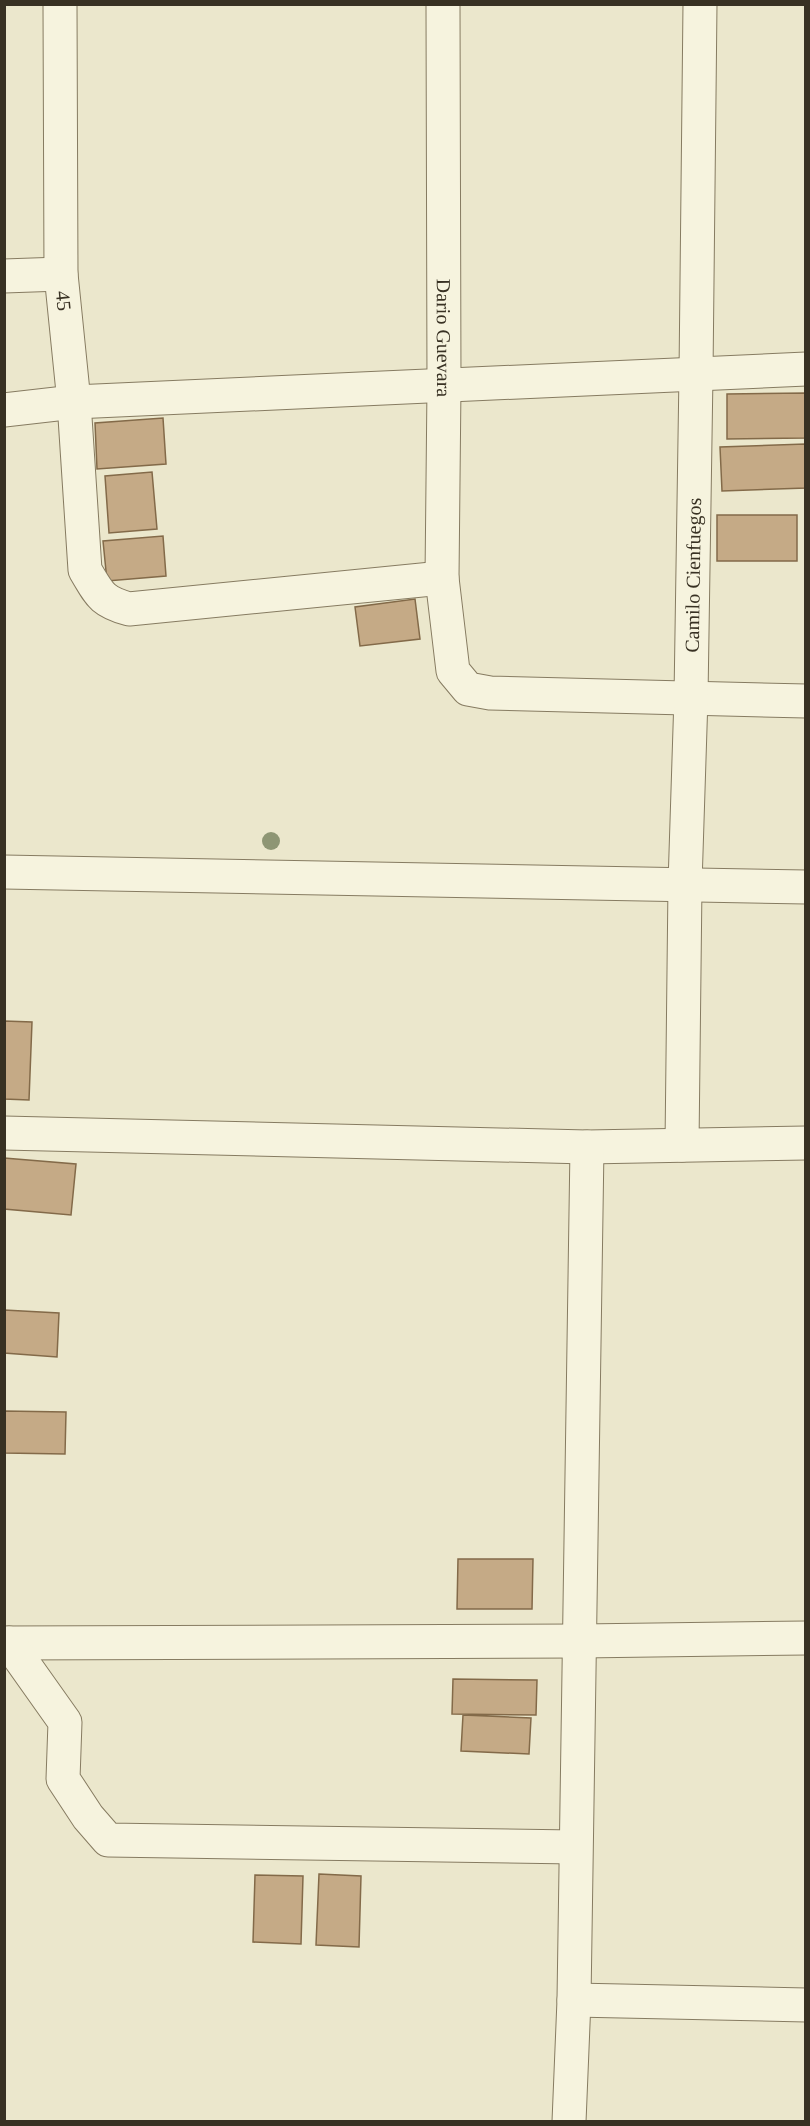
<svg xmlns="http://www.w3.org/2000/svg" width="810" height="2126" viewBox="0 0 810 2126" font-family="Georgia,serif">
	<rect width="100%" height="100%" fill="#ebe7cc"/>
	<path fill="#c5aa86" stroke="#836a49" stroke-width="1.5" d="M806,393V438L727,439V394Z
		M163,418L166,464L97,469L95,423Z
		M805,444L806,488L722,491L720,447Z
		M152,472L157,529L109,533L105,476Z
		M717,515H797V561H717Z
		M163,536L166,576L107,581L103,541Z
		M415,599L420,639L360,646L355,607Z
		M4,1021L32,1022L29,1100L4,1099Z
		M4,1158L76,1164L71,1215L4,1209Z
		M4,1310L59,1313L57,1357L4,1353Z
		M4,1411L66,1412L65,1454L4,1453Z
		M458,1559H533L532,1609H457Z
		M453,1679L537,1680L536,1715L452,1714Z
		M463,1715L531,1718L529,1754L461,1751Z
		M319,1874L361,1876L359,1947L316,1945Z
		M255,1875L303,1876L301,1944L253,1942Z"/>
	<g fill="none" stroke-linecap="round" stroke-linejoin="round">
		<defs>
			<g id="minor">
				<path id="s1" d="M60,4L61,274L74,402L85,570C100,595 101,601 129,609L442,578"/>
				<path id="s2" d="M443,4L444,386L442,578L453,671L468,689L490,693L806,701"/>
				<path d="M4,276L61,274"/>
				<path d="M4,410L74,402L806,369"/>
				<path d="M4,872L806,887"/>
				<path d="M4,1133L587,1147L806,1143"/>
				<path id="s3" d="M682,1145L685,884L691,697L696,374L700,4"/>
				<path d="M4,1643L581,1641L806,1638"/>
				<path d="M9,1643L65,1722L63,1779L88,1817L108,1840L575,1847"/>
				<path d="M574,2000L806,2005"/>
				<path d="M569,2122L574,2000L587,1147"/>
			</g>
		</defs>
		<use href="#minor" stroke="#867b61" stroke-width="35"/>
		<use href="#minor" stroke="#f6f3de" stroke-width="33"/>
	</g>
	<circle fill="#8e9674" cx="271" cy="841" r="9"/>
	<g text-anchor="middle" stroke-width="4.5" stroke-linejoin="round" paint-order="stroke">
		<g font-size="20" fill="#383123" stroke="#f3f0da">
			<text dy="7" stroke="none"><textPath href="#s1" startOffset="297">45</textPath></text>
			<text dy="7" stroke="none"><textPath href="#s2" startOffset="334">Dario Guevara</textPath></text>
			<text dy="7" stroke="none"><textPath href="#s3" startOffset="570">Camilo Cienfuegos</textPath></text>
		</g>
	</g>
	<rect width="810" height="2126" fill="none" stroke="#383123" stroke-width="12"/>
</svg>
